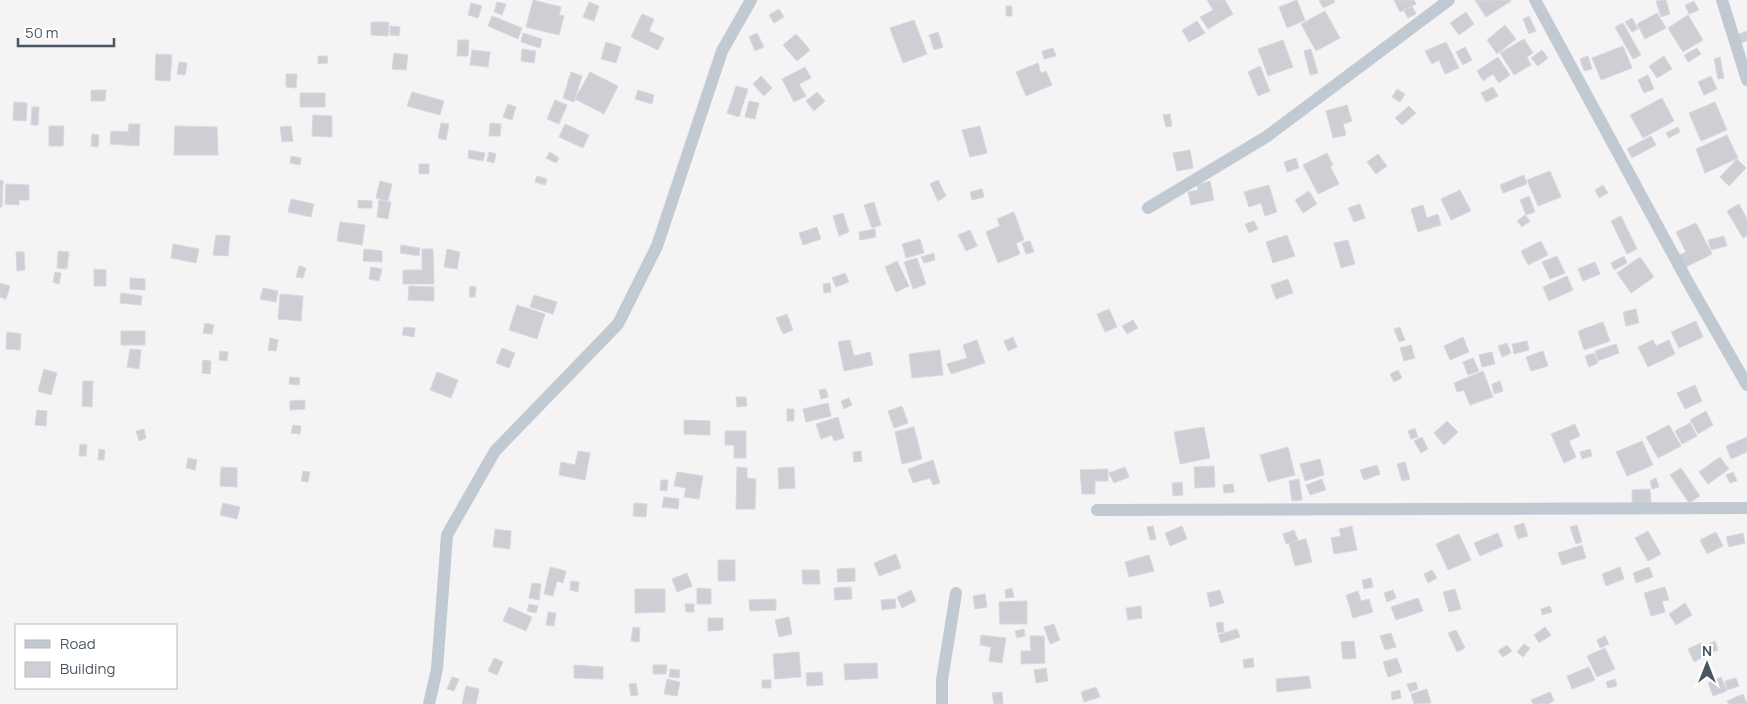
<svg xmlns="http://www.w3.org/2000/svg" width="1747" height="704" viewBox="0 0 1747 704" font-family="Manrope,sans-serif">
	<rect width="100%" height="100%" fill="#f5f3f3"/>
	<path fill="#cdcfd5" stroke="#d7d9de" d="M533,0L561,7L559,15L564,16L559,35L526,27Z
		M1207,0H1225L1233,14L1208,29L1200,17L1213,10Z
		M1297,0L1305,20L1287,28L1279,7Z
		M1319,0H1334L1335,2L1323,8Z
		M1394,0H1414L1416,4L1400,12Z
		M1475,0H1510L1511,1L1486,17Z
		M1666,0L1670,14L1661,17L1656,1Z
		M1694,1L1699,10L1689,14L1685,5Z
		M497,2L506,4L502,15L494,12Z
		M589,2L599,6L594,21L583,17Z
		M471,3L482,6L478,18L468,15Z
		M1006,6H1012V16H1006Z
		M1412,6L1416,14L1408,18L1404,11Z
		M779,9L784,17L774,23L769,15Z
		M1325,11L1340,38L1316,51L1301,24Z
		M1466,12L1474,24L1459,35L1450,23Z
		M1657,13L1666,28L1645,39L1637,24Z
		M642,14L654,19L649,31L664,38L658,50L631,37Z
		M1688,15L1703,40L1683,52L1668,28Z
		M492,16L522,28L518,39L488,26Z
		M1529,16L1536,31L1529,34L1523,19Z
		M1632,18L1638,29L1632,32L1625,22Z
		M914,20L927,54L903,63L890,28Z
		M1197,21L1205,33L1189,42L1182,30Z
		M371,22H389L388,36L371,35Z
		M1623,23L1641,55L1633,59L1615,27Z
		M1505,25L1516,39L1497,54L1487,40Z
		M390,26L400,27L399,36L390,35Z
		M1747,31V41L1740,43L1737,35Z
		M938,32L943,47L934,50L929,35Z
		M523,33L542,39L540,48L521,42Z
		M757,33L764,47L755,51L749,37Z
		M796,34L810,50L797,61L783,45Z
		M1524,39L1533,53L1527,57L1531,65L1514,75L1500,53Z
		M458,40H469L468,56H457Z
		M1283,40L1293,67L1268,76L1258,49Z
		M606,42L621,47L616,63L601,59Z
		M1446,42L1459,68L1445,74L1439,60L1432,64L1425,51Z
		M1623,46L1632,68L1601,80L1592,58Z
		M1465,47L1472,60L1463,65L1456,52Z
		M1053,48L1056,56L1044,59L1042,51Z
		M1697,48L1701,54L1688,62L1684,55Z
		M522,49L536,51L534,63L521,61Z
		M1311,49L1318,73L1310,75L1304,51Z
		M472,50L490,52L488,67L470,65Z
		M1542,50L1548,58L1538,66L1531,58Z
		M394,53L408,55L406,70L392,69Z
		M156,54L172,55L170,81L155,80Z
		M318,56H327L328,63L318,64Z
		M1588,56L1592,69L1584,71L1580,59Z
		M1664,56L1672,69L1657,78L1649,66Z
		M1498,57L1510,75L1499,83L1493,74L1483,81L1477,71Z
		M1720,57L1724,78L1718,79L1714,59Z
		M179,62L187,63L185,75L177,74Z
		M1038,63L1041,73L1046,71L1052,85L1026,96L1016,72Z
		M1260,66L1270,91L1258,96L1248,72Z
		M805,67L811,78L799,84L806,96L794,102L782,79Z
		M571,72L582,76L574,102L563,98Z
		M590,72L618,86L604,114L575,99Z
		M286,74H297L296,88L286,87Z
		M1648,75L1654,89L1644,93L1638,80Z
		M761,76L772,88L764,96L753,84Z
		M1711,76L1717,89L1704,95L1698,82Z
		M736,86L748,89L739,117L727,113Z
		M1493,87L1498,96L1486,102L1481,93Z
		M1397,89L1405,94L1400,102L1392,97Z
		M91,90H106L105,101H91Z
		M638,90L654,95L652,104L635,99Z
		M412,92L444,101L440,115L407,106Z
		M817,92L825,101L814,111L806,101Z
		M300,93H325V107H300Z
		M1662,98L1674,121L1643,138L1630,115Z
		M555,100L567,105L559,124L547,119Z
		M749,101L759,103L755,119L745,117Z
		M14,102L27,103L26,121L13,120Z
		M1715,102L1727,130L1701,141L1689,113Z
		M508,104L516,107L512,120L503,117Z
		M1347,105L1352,121L1343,124L1346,135L1333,138L1326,111Z
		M1409,106L1416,113L1402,125L1395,118Z
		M32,107H39L38,125H31Z
		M1170,114L1172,126L1166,127L1163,115Z
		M313,115L332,116V137L312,136Z
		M441,123L449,124L446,140L438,138Z
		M490,123L501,124L500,136H489Z
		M129,124H140L139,146L110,144L111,131L128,132Z
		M565,124L589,135L583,148L559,137Z
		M49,126H64L63,146H49Z
		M175,126L217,127L218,155H174Z
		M291,126L293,141L282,142L280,127Z
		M980,126L987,153L970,157L962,130Z
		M1678,127L1680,132L1669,138L1666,133Z
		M92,134L99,135L98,147L91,146Z
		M1727,135L1738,158L1705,173L1696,149Z
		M1651,136L1656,145L1632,158L1627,149Z
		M469,150L485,153L483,161L468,158Z
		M1190,150L1193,168L1177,171L1173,153Z
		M489,152L496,154L494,163L487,161Z
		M550,152L559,158L556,163L546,158Z
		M1327,153L1333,165L1330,166L1339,184L1318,194L1303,165Z
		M1378,154L1387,166L1376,174L1367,162Z
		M291,156L301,158L300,165L290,163Z
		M1296,158L1299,168L1287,172L1284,162Z
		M1737,159L1746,168L1729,186L1720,177Z
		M419,164H429V174H419Z
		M1550,171L1561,197L1538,206L1527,180Z
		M1524,175L1527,184L1503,193L1500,185Z
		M537,176L547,179L545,185L535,182Z
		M0,180L3,181L2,207H0Z
		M938,180L946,196L938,201L930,184Z
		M380,181L392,184L388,201L376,198Z
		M1210,181L1214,200L1191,205L1188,192L1198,190L1197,185Z
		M6,184L29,185V200H19V205L5,204Z
		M1269,185L1277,212L1265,216L1261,203L1249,207L1244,192Z
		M1603,185L1608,193L1599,198L1595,190Z
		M982,189L984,197L972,200L970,192Z
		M1460,190L1471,211L1451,220L1441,199Z
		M1309,191L1317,204L1303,213L1295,200Z
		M1529,196L1535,212L1526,215L1520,200Z
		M291,199L314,204L311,217L288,212Z
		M358,200L372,201V208H358Z
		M379,200L391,202L388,219L377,217Z
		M874,202L881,225L872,228L864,205Z
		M1360,204L1365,218L1354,222L1348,208Z
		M1739,204L1747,219V236L1743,238L1727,211Z
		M1423,205L1427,218L1438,214L1441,225L1418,232L1411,209Z
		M1014,212L1024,240L1016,243L1020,254L998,263L986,232L1000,226L997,219Z
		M843,213L849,232L839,236L833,216Z
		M1525,215L1530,221L1522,227L1517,221Z
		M1621,216L1637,249L1627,254L1611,221Z
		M1254,221L1258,229L1249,233L1245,224Z
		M340,222L365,225L362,245L337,241Z
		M1696,223L1712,254L1686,267L1679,255L1686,252L1676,232Z
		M817,227L821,239L803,245L799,233Z
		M875,229L876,237L860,240L859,232Z
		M970,230L977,246L966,251L958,235Z
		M216,235L230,236L228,256L213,255Z
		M1287,235L1295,256L1273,263L1266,242Z
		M1724,236L1727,246L1711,250L1708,240Z
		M920,239L924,253L906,258L902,244Z
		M1348,240L1355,264L1341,268L1334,243Z
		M1030,241L1034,252L1026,254L1022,243Z
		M1541,241L1548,255L1528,265L1521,251Z
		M173,244L199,249L196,263L171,258Z
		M401,245L420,248L419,256L400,253Z
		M364,249L382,251V262L363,261Z
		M422,249H433L434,284H403V270H422Z
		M447,249L460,252L457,269L444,267Z
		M58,251L69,252L67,269L57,268Z
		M16,252H24L25,270L17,271Z
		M934,253L935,260L924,263L921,257Z
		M1557,256L1565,273L1550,279L1542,262Z
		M1624,256L1627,263L1614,270L1611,263Z
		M1640,257L1654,277L1631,293L1617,273Z
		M917,258L926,284L913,289L904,262Z
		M897,261L909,286L896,292L885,267Z
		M1595,262L1600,274L1583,281L1578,269Z
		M299,266L306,268L303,278L296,277Z
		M371,267L382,269L379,281L369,279Z
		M94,269L106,270V286H94Z
		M55,272L61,273L59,284L53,282Z
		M845,273L849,282L836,287L832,278Z
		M1567,276L1573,290L1549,301L1543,287Z
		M130,278L145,279V290L130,289Z
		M1288,279L1293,293L1276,299L1271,285Z
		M0,283L10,286L6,299L0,297Z
		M830,283L831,292L824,293L823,284Z
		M409,286L434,287V301L408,300Z
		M470,286L476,287L475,297H469Z
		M263,288L278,291L276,302L260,299Z
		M121,293L142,296L141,305L120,303Z
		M280,294L303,296L301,321L278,319Z
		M534,295L557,302L553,314L530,307Z
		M517,305L545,314L537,339L509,330Z
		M1109,309L1117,327L1105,332L1097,314Z
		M1636,309L1639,323L1626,326L1623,312Z
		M787,314L793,330L783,334L776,318Z
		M1133,320L1138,328L1127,334L1122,326Z
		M1696,321L1703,337L1679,348L1671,332Z
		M1603,322L1610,341L1584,350L1578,331Z
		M205,323L214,325L212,334L203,333Z
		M404,327L415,328L414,337L402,335Z
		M1400,327L1405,340L1399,342L1394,329Z
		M121,331H145V345H121Z
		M7,332L21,334L20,350L6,349Z
		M1013,337L1017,347L1008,351L1004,341Z
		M1463,337L1469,352L1450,360L1444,346Z
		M270,338L278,340L276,351L268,350Z
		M850,340L854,356L870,352L873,365L844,371L838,342Z
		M977,340L985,363L951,374L947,364L967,358L963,345Z
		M1653,340L1656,346L1669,340L1675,354L1648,367L1638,347Z
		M1527,341L1529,350L1514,354L1512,344Z
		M1507,343L1511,353L1502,357L1498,346Z
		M1616,344L1619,353L1598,361L1595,351Z
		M1411,345L1415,358L1404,361L1400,348Z
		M502,348L515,353L509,368L496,363Z
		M130,349L141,350L139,369L127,367Z
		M940,350L943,375L912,378L909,354Z
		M220,351L228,352L227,361L219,360Z
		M1543,351L1548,366L1531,371L1526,357Z
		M1492,352L1495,364L1482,367L1479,355Z
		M1594,353L1598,363L1589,367L1585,356Z
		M1473,358L1479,371L1468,375L1463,362Z
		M203,360L211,361L210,374L202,373Z
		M44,369L57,373L51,395L38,391Z
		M1398,370L1402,378L1394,382L1390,374Z
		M1483,371L1493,397L1470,405L1464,390L1457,392L1454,383Z
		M437,372L458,380L451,398L430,390Z
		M290,377L300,378L299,385L289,384Z
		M83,381H93L92,407L82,406Z
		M1500,381L1503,391L1494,394L1492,384Z
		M1695,385L1702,401L1685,409L1677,393Z
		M826,389L828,397L821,399L819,390Z
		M736,397H746L747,406L737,407Z
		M849,398L852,405L844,409L841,401Z
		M305,400V409L290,410V401Z
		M828,403L831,416L806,422L803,409Z
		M902,406L908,423L894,428L888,411Z
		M787,409H794V421H787Z
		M37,410L47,411L46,426L35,425Z
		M1706,411L1713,425L1698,434L1690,420Z
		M838,417L844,438L834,441L832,435L821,439L816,424Z
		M684,420L710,421V435L684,434Z
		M1447,421L1458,432L1444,445L1434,433Z
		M1690,423L1697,436L1682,444L1675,431Z
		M1575,424L1580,436L1569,441L1576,457L1564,463L1551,434Z
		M293,425L301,426L300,434L291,433Z
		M1669,425L1681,446L1658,458L1646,437Z
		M914,427L922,459L902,464L895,432Z
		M1204,427L1210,458L1180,464L1174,432Z
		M1415,428L1418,437L1411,439L1408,431Z
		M144,429L146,438L139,441L136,431Z
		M725,431H746V458H734V445H725Z
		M1422,437L1428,449L1421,453L1414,441Z
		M1747,437V452L1731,459L1726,446Z
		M1642,441L1653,465L1627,476L1616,452Z
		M80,444L87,445L86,456H79Z
		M1288,447L1295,475L1268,482L1260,455Z
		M99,449L105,450L104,460H98Z
		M1590,449L1592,456L1582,459L1580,452Z
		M578,451L590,453L585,480L559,475L561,462L575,465Z
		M861,451L862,461L854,462L853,452Z
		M1720,457L1729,469L1708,484L1699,472Z
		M188,458L197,460L195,470L186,468Z
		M1320,459L1324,475L1305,481L1300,464Z
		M933,460L940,483L933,485L930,478L913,483L908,469Z
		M1405,462L1410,479L1402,481L1397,464Z
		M1377,465L1380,474L1364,480L1360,470Z
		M1214,466L1215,487L1195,488L1194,467Z
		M221,467L237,468V487L220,486Z
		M737,467L747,468V478L756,479L755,509H736Z
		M794,467L795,488L779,489L778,468Z
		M1125,467L1129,477L1114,483L1109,473Z
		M1681,468L1700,496L1689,503L1670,475Z
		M1108,469V481H1095V494H1082L1080,470Z
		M303,471L310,472L308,482L301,481Z
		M677,472L703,476L699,499L684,497L686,488L674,486Z
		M1733,472L1737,481L1730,483L1726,475Z
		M1656,478L1659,487L1652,489L1650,481Z
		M1299,479L1302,500L1292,501L1289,481Z
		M1322,479L1326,490L1310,495L1306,485Z
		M661,480H668L667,491L660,490Z
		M1182,482L1183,495L1173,496L1172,483Z
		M1233,484L1234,492L1224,493L1223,485Z
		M1650,489L1651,503L1632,504V490Z
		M664,497L679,499L678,509L662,507Z
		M223,503L240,507L237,519L220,515Z
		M634,503L647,504L646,517L633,516Z
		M1524,523L1528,536L1518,539L1514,526Z
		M1577,525L1582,542L1576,544L1570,527Z
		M1153,526L1156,539L1150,540L1147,527Z
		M1182,526L1187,539L1170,546L1165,533Z
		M1352,526L1357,550L1334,554L1331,538L1341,536L1339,529Z
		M495,529L511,531L510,549L493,547Z
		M1294,530L1298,540L1286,544L1283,534Z
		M1648,531L1661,554L1648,561L1635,538Z
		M1716,532L1723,546L1707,554L1700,540Z
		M1498,533L1503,546L1480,556L1474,543Z
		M1743,533L1745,543L1729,547L1726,537Z
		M1459,534L1471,560L1448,570L1436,544Z
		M1306,539L1312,562L1295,566L1289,543Z
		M1582,545L1586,558L1562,565L1558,553Z
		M896,554L901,568L879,576L874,563Z
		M1149,555L1154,571L1129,577L1125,562Z
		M718,560H735V581H718Z
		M550,567L566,571L563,583L557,581L553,596L544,594Z
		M1620,567L1624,579L1606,586L1602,574Z
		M1649,567L1653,577L1636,583L1633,573Z
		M855,568V581L838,582L837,569Z
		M802,570H819L820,584H803Z
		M1432,570L1437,578L1428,583L1424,574Z
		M687,573L692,586L677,592L672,579Z
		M1371,578L1373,587L1364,589L1362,580Z
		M571,581L579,582L578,592L570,590Z
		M532,583L541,584L539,600L529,598Z
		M851,587L852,599L835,600L834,588Z
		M1665,587L1669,600L1662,601L1665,612L1651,616L1644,593Z
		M697,588L711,589V604H697Z
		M1012,588L1014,597L1006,598L1005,590Z
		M635,589H665V612L635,613Z
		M1455,589L1461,609L1449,612L1443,592Z
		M911,590L916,601L902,608L897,597Z
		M1220,590L1224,603L1210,607L1207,593Z
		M1393,590L1396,598L1387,602L1384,593Z
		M1358,591L1361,601L1369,599L1373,612L1353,618L1346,595Z
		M985,594L987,607L975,609L973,596Z
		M1418,598L1423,611L1396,620L1391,607Z
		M776,599V610L750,611L749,600Z
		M895,599L896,608L882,610L881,600Z
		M1027,601V624H1000L999,602Z
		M1685,603L1692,615L1676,625L1669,614Z
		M529,604L538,606L536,613L527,611Z
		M685,604H694V612H686Z
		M1141,606L1142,618L1128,620L1126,608Z
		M1550,606L1552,612L1542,615L1541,609Z
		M509,607L532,617L526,631L503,621Z
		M548,612L556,613L554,626L546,625Z
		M789,617L792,634L779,637L775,620Z
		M708,618H723V630L708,631Z
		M1223,622L1224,632L1218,633L1216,623Z
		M1054,624L1060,640L1050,644L1044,627Z
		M633,627L640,628L639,642L631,641Z
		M1545,627L1551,635L1539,643L1534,635Z
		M1024,629L1025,636L1017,638L1015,631Z
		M1237,629L1240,637L1221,643L1218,635Z
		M1456,630L1465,648L1457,652L1448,633Z
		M1391,633L1396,647L1385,650L1380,636Z
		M981,635L1006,638L1002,663L989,661L991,647L980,645Z
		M1030,636H1044L1045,663L1021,664V651H1031Z
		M1605,636L1609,644L1600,648L1597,640Z
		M1354,641L1356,658L1343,659L1341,642Z
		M1715,641L1718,650L1710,653L1707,645Z
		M1701,643L1707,655L1694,662L1688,649Z
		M1524,644L1530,648L1523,657L1517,652Z
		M1507,645L1512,651L1503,657L1498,651Z
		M1605,648L1615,669L1597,677L1587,656Z
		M799,652L801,677L775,679L773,654Z
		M494,658L503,662L497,675L488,671Z
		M1253,658L1254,667L1244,668L1243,660Z
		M1397,658L1402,672L1388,677L1383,662Z
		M877,663L878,678L845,680L844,664Z
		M574,665L603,667V679L574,678Z
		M653,665H667L666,674H653Z
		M1589,667L1595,680L1572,689L1567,676Z
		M1046,668L1048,681L1036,683L1034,670Z
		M670,669L680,670L679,678L669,677Z
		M822,672L823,685L807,686L806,673Z
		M1309,676L1311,688L1277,692L1276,679Z
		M452,677L459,679L454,691L447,689Z
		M1721,677L1727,691L1713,696L1708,683Z
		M1736,678L1739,686L1727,690L1725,681Z
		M667,679L680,682L677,696L664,694Z
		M1615,679L1617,686L1608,688L1606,682Z
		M762,680H771V688H762Z
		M1416,682L1418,689L1410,692L1407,684Z
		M636,683L638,695L631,696L629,684Z
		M466,686L479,689L476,704H462Z
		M1096,687L1100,697L1084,702L1081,692Z
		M1427,689L1431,703L1414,704L1411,694Z
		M1400,690L1401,698L1392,700L1391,692Z
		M1002,692L1003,704H994L992,693Z
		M1550,692L1554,701L1548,704H1533L1531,700Z
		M1743,694L1747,704H1729L1727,701Z"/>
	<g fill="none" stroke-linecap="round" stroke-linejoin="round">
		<path stroke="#c1cad2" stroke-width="12" d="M1535,0L1689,284L1747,385
			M1722,0L1747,80
			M1148,208L1266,137L1449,0
			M1097,510L1747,508
			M429,704L437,669L447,535L495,451L618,324L657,246L722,51L751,0
			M942,704V680L956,593"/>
	</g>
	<rect x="15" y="624" width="162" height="65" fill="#ffffff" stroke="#b7bbc0"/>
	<rect x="25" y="640" width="25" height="8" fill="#c1cad2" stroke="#b7bbc0"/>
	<text x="60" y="649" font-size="15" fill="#4a5661">Road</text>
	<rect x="25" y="662" width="25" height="15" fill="#cdcfd5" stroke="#b7bbc0"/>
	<text x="60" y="674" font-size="15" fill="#4a5661">Building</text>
	<g transform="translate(1707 664)" stroke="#ffffff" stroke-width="4" paint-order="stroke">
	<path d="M0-4L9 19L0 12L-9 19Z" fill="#4a5661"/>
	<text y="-8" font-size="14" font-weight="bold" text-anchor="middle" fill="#4a5661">N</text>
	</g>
	<path d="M18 38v8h96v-8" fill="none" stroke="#4a5661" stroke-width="2.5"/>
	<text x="25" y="38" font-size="15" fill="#4a5661" stroke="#ffffff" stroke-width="4" paint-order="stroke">50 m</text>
</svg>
